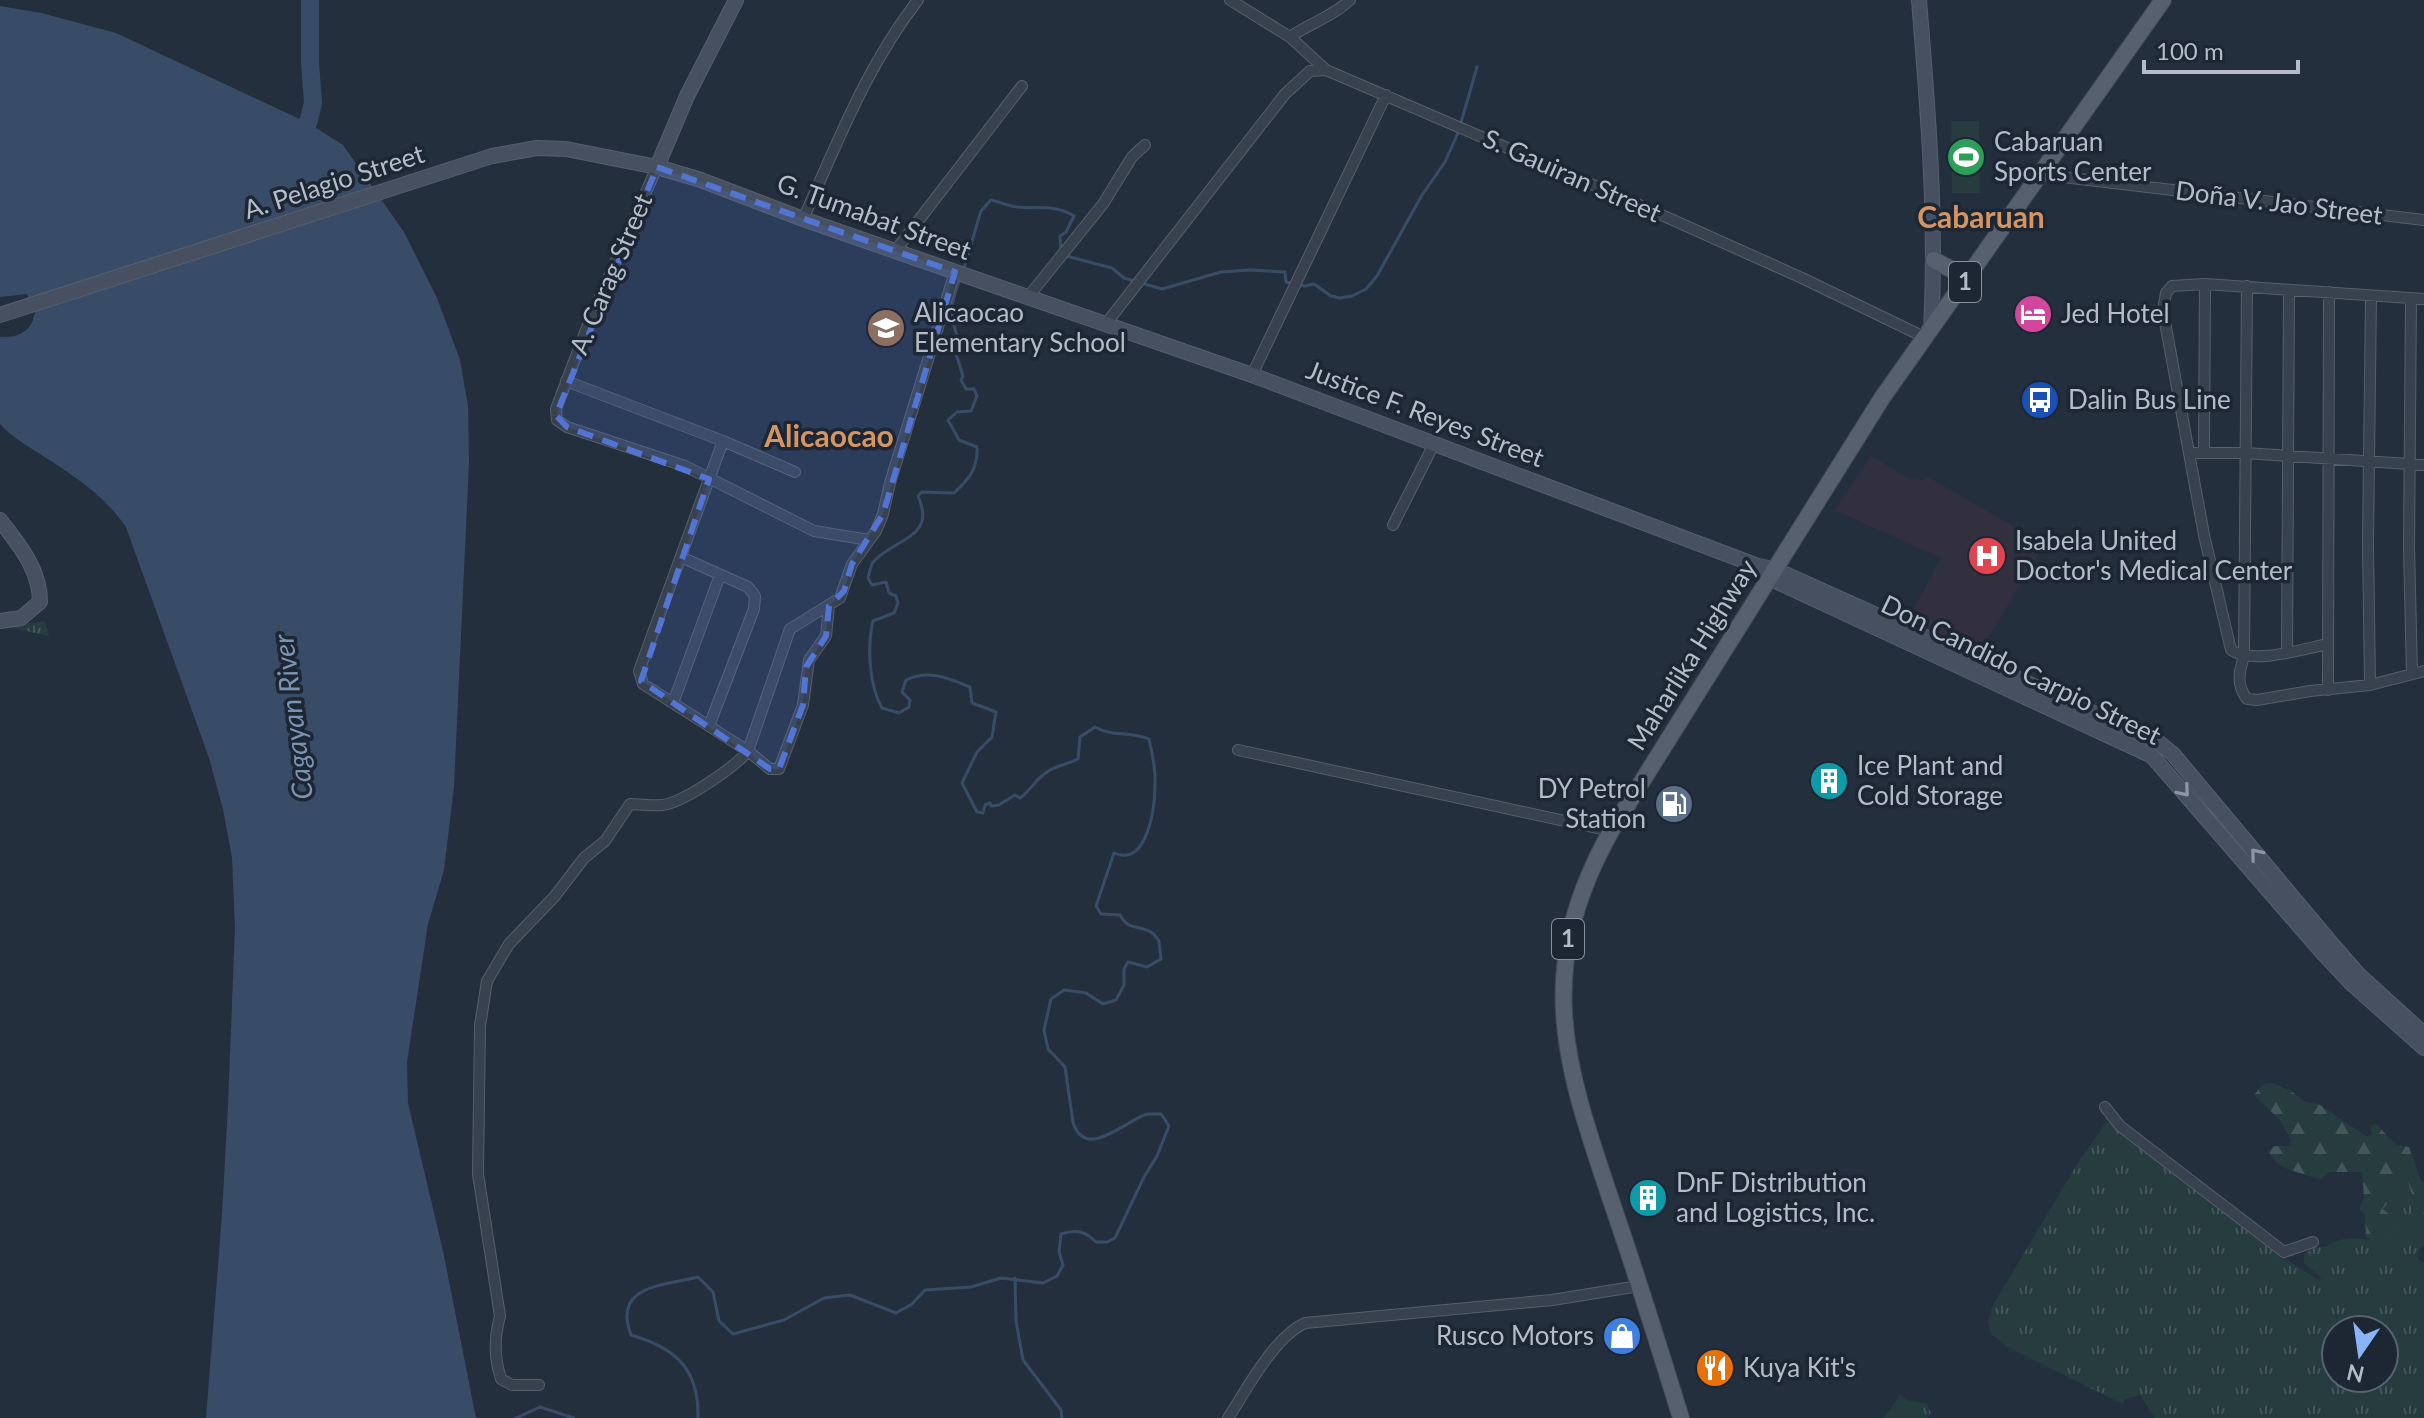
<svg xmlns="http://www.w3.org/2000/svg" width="2424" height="1418" viewBox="0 0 2424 1418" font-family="Lato,sans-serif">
	<defs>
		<pattern id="grass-tufts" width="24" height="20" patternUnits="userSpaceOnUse" patternTransform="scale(2)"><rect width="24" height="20" fill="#263c3f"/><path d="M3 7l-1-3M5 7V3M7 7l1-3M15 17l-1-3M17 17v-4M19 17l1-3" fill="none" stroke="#435659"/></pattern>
		<pattern id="forest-firs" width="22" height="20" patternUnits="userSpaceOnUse" patternTransform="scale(2)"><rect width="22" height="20" fill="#263c3f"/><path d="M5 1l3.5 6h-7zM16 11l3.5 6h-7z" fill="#435659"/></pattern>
	</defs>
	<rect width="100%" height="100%" fill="#242f3e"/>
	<path fill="#32303f" d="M1871,456L1908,478L1922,480L1928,477L2030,536L2039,554L1979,653L1908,620L1941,558L1835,510Z"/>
	<path fill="url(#grass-tufts)" fill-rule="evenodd" d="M45,621L49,636L7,627Z
		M2107,1121L2272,1250L2320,1281L2321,1277L2304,1264V1254L2315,1247H2326C2337,1236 2364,1237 2378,1242L2383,1209L2394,1195L2396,1178L2407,1176L2412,1195L2411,1217L2424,1228V1245L2420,1248L2417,1258L2424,1263V1418H2155L2140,1395L2125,1399L2123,1404L2008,1347L1991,1334L1988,1322L1992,1307L2076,1166ZM2336,1330H2384V1378H2336Z
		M1900,1395L1907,1400L1927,1404L1931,1413L1928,1418H1884Z"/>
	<path fill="url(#forest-firs)" d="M2273,1083L2291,1091L2304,1101L2320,1105L2366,1136L2373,1135L2370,1126L2376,1124L2396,1145L2409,1147L2421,1181L2424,1183V1228L2411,1217L2412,1195L2406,1176L2396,1179L2394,1195L2383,1209L2395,1220L2391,1236L2378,1242L2366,1238L2365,1213L2359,1209L2364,1198L2362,1172H2330L2319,1180C2300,1170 2279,1173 2268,1151L2274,1146H2289L2291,1140L2280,1120L2254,1095L2263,1084Z"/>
	<path fill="#263c3f" d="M1951,121H1979L1980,193H1952Z"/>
	<path fill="#394c67" d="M0,6L41,13L116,33L308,123L343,145L404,232L437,298L460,360L468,406L469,462L454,786L444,870L428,924L407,1062L408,1103L443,1251L476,1418H206L222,1215L228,1105L235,928L232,858L223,809L209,758L126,527C104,495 73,475 40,454C26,445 12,437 0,424V337C19,338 33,331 35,311L27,294L0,297Z"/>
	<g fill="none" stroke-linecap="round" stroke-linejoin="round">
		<path stroke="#394c67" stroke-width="3" d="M1066,256L1112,268L1124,278L1162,289L1221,272L1250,270L1285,272L1286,282L1305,286L1314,284L1331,296L1340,298L1352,296L1366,289L1377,276L1422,195L1445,162L1458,133L1477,67
			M964,268L981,211L991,200C1000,202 1008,206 1017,207C1038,209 1054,204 1074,216L1066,232L1060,236L1061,251
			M1015,1278L1016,1321L1023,1360L1061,1410L1062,1418
			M516,1418L540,1407L574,1418
			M698,1418C699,1369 676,1348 631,1335C612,1285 663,1286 698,1277L713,1292L719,1321L733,1334L784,1320L824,1298L850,1295L896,1313L912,1304L925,1290L971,1287L1001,1278L1043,1283L1057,1276L1063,1265L1059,1252L1061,1234C1076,1229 1085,1231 1096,1242H1107L1115,1238L1144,1177L1157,1156L1169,1126L1161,1114C1156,1114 1152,1114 1148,1114C1128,1118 1085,1163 1073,1122L1065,1067L1048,1049L1044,1030L1051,999L1064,990L1086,993L1103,1004L1116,1000L1124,985V969L1128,962L1147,967L1161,959L1159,941C1156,937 1154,933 1149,931C1137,925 1128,930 1120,915L1101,914L1096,906L1114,853C1148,868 1155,806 1155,784C1156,768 1152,754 1149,739C1131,731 1112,737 1095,727L1080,737L1078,759C1066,765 1052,766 1043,775C1034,782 1029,792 1020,798L1015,795L999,805L991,806L990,803L985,805L983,813L977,812L962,783L977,752L992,737L996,712L972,703L970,687C948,678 929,669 906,680L902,692L910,700L909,707L899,713L882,708C869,685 867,647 873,621L894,613L898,603L896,596L889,593L886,582L872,585L868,578C870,572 870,565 874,561C895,538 937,538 918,496L922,492L954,493C970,478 978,468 977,447L959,440L948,420L957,412L971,411L977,396L974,389H966L961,380L963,376L954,347L958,338C948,313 951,304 960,279"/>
		<path stroke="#394c67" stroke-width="18" d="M293,138L308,123L313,103L310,62V0"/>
		<defs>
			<path id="street" d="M1230,0L1290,37L1326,70L1635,203L1802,278L1924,337
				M1290,37C1310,23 1332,17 1350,0
				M657,167L589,322L556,409L557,420L567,427L685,466L814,531L869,540
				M2038,174L2424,220
				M803,219C837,144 867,65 918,0
				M895,251L1022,86
				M2247,286L2244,656C2239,672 2236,685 2247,699L2257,700L2310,691L2370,685L2424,671
				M1028,297L1103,204L1132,157L1145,145
				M2411,298L2409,547L2412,674
				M1105,325L1285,94L1310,71L1326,70
				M1252,375L1386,95
				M566,381L723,441L639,671L643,684L748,751L770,769H779L803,705L809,660L826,636L829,606
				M723,441L795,472
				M2190,453H2245L2424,465
				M2204,453L2205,284
				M1393,525L1434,444
				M681,557L748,587L755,596L754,609L709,726
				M2328,644C2302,649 2254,665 2231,650L2204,535L2163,311L2166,293L2172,286L2205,284L2424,299
				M2287,652L2289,291
				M2370,685L2368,543L2371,296
				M2328,690L2329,292
				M673,703L720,575
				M1238,750L1611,831
				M2105,1107L2120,1126L2284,1252L2313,1242
				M539,1385H512L501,1379C494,1357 494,1339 500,1316L478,1174L480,1026L487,981L509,944L555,896L584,858L605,841L630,804C641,804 652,806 662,805C683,803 735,767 748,751L790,629L840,598L852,564L876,531L883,514L890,483L955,272
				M1228,1418C1247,1389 1274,1337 1305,1323L1552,1300L1639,1286"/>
			<path id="secondary" d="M1919,0C1928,109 1937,219 1931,329
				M657,167L687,96L736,0
				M0,315L492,156L537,148L566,149L657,167L698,179L803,219L1252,375L1758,566L1774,569L2158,742L2173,754L2331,943L2359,975L2424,1034
				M0,520C19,545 40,569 40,602L21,618L0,621
				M1762,571L1769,578L2152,756L2321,951L2351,983L2424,1048"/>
			<path id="primary" d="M1934,260L1967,278
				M1681,1418C1660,1350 1639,1282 1616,1215C1567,1069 1530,976 1611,831L1882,398L2163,0"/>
		</defs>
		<use href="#street" stroke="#565f6c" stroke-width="12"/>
		<use href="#secondary" stroke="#565f6c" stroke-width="16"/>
		<use href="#primary" stroke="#414a57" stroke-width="18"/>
		<use href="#street" stroke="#38414e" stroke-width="10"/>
		<use href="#secondary" stroke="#465061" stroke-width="14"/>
		<use href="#primary" stroke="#56606e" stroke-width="16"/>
	</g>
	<defs><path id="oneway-chevron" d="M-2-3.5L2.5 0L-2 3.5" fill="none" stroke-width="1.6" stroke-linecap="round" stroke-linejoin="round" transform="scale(2)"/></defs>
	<g stroke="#8e96a5">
		<use href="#oneway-chevron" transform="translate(2184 791) rotate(50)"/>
		<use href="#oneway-chevron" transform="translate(2256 854) rotate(-130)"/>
	</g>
	<path fill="#5274d3" fill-opacity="0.2" stroke="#5274d3" stroke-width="6" stroke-dasharray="16 10" stroke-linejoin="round" d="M657,167L955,272L883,514L852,564L844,591L829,606L826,636L806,667L803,705L779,769H770L641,681L709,479L567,427L556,415Z"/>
	<defs>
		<symbol id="stadium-disc" viewBox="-11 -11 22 22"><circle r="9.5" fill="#2e9e5b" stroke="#1d2633"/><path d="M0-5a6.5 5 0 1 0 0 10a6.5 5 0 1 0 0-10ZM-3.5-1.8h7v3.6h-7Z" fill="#fff"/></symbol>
		<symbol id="hotel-disc" viewBox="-11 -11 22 22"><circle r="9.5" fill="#d1479c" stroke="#1d2633"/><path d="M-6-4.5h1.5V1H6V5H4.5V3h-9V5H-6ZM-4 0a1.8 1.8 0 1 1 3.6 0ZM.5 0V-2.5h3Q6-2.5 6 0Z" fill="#fff"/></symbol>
		<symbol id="school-disc" viewBox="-11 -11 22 22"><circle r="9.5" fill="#8d6e63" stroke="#1d2633"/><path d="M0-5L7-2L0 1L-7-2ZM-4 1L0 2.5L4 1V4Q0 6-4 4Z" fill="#fff"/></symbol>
		<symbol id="bus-disc" viewBox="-11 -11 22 22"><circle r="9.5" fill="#1a4fb4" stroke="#1d2633"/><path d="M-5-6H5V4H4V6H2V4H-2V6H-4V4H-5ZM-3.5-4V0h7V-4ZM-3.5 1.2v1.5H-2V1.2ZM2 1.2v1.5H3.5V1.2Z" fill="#fff"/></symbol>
		<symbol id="hospital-disc" viewBox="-11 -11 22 22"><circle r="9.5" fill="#e0444e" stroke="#1d2633"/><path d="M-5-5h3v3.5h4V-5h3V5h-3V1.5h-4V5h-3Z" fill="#fff"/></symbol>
		<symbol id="building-disc" viewBox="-11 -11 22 22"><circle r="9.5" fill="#0f9aa8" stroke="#1d2633"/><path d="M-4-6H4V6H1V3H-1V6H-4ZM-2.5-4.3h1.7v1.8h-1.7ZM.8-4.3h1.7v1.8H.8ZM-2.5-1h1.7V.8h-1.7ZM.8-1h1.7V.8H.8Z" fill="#fff"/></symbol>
		<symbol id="fuel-disc" viewBox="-11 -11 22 22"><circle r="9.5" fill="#5c6f8a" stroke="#1d2633"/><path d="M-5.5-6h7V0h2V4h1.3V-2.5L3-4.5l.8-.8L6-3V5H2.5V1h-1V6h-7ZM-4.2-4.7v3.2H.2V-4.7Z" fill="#fff"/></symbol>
		<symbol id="shop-disc" viewBox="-11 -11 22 22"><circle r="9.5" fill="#3f7fe0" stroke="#1d2633"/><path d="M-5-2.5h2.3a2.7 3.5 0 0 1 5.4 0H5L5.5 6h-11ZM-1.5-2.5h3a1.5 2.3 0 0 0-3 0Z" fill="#fff"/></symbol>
		<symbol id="restaurant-disc" viewBox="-11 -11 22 22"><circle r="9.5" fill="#e8710a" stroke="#1d2633"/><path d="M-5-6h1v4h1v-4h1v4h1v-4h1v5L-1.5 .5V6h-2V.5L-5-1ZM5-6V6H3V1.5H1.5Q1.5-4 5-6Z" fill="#fff"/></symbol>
	</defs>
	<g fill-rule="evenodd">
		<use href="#stadium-disc" x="1944" y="135" width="44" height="44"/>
		<use href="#hotel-disc" x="2011" y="292" width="44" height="44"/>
		<use href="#school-disc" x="864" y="306" width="44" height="44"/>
		<use href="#bus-disc" x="2018" y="378" width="44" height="44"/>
		<use href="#hospital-disc" x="1965" y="534" width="44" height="44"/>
		<use href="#building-disc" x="1807" y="759" width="44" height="44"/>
		<use href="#fuel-disc" x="1652" y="782" width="44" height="44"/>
		<use href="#building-disc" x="1626" y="1176" width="44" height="44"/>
		<use href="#shop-disc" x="1600" y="1314" width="44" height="44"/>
		<use href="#restaurant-disc" x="1693" y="1346" width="44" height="44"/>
	</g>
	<g text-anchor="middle" stroke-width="7" stroke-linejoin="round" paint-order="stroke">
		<g fill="#1d2633" stroke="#878f9c" stroke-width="2">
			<rect x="1949" y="262" width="32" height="40" rx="6"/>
			<rect x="1552" y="919" width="32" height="40" rx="6"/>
		</g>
		<g font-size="24" font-weight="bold" fill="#b4bcc9">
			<text x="1965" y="290">1</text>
			<text x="1568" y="947">1</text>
		</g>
		<g font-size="26" fill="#b4bcc9" stroke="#1d2633" text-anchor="start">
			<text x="1994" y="151">Cabaruan<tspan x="1994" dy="30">Sports Center</tspan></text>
			<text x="914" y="322">Alicaocao<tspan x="914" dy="30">Elementary School</tspan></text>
			<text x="2061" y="323">Jed Hotel</text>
			<text x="2068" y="409">Dalin Bus Line</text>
			<text x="2015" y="550">Isabela United<tspan x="2015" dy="30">Doctor's Medical Center</tspan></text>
			<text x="1857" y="775">Ice Plant and<tspan x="1857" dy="30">Cold Storage</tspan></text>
			<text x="1646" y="798" text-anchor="end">DY Petrol<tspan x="1646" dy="30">Station</tspan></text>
			<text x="1676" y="1192">DnF Distribution<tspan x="1676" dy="30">and Logistics, Inc.</tspan></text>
			<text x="1594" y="1345" text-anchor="end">Rusco Motors</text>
			<text x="1743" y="1377">Kuya Kit's</text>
		</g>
		<g font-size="26" fill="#b4bcc9" stroke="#1d2633">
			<text transform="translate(1572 176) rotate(24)" y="9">S. Gauiran Street</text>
			<text transform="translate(334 182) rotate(-18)" y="9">A. Pelagio Street</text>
			<text transform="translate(2279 203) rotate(7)" y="9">Doña V. Jao Street</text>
			<text transform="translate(874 217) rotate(20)" y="9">G. Tumabat Street</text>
			<text transform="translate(611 274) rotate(-67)" y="9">A. Carag Street</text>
			<text transform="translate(1425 414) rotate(21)" y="9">Justice F. Reyes Street</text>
			<text transform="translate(1692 655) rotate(-58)" y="9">Maharlika Highway</text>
			<text transform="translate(2021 670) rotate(26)" y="9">Don Candido Carpio Street</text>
		</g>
		<g font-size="28" font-style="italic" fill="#7c92b1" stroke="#1d2633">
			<text transform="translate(293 717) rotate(-97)" y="10">Cagayan River</text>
		</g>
		<g font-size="30" font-weight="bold" fill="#d59563" stroke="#1d2633">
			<text x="1981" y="228">Cabaruan</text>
			<text x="829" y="447">Alicaocao</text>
		</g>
	</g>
	<g transform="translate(2360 1354) rotate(193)"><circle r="38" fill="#1d2633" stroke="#59626f" stroke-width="2"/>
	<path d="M0-6L14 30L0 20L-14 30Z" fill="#8ab4f8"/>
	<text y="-12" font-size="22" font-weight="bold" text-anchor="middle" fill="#b4bcc9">N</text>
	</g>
	<path d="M2144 60v12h154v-12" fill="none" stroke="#b4bcc9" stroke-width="4"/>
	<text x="2156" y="60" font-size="24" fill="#b4bcc9" stroke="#1d2633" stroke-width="6" paint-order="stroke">100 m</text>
</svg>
